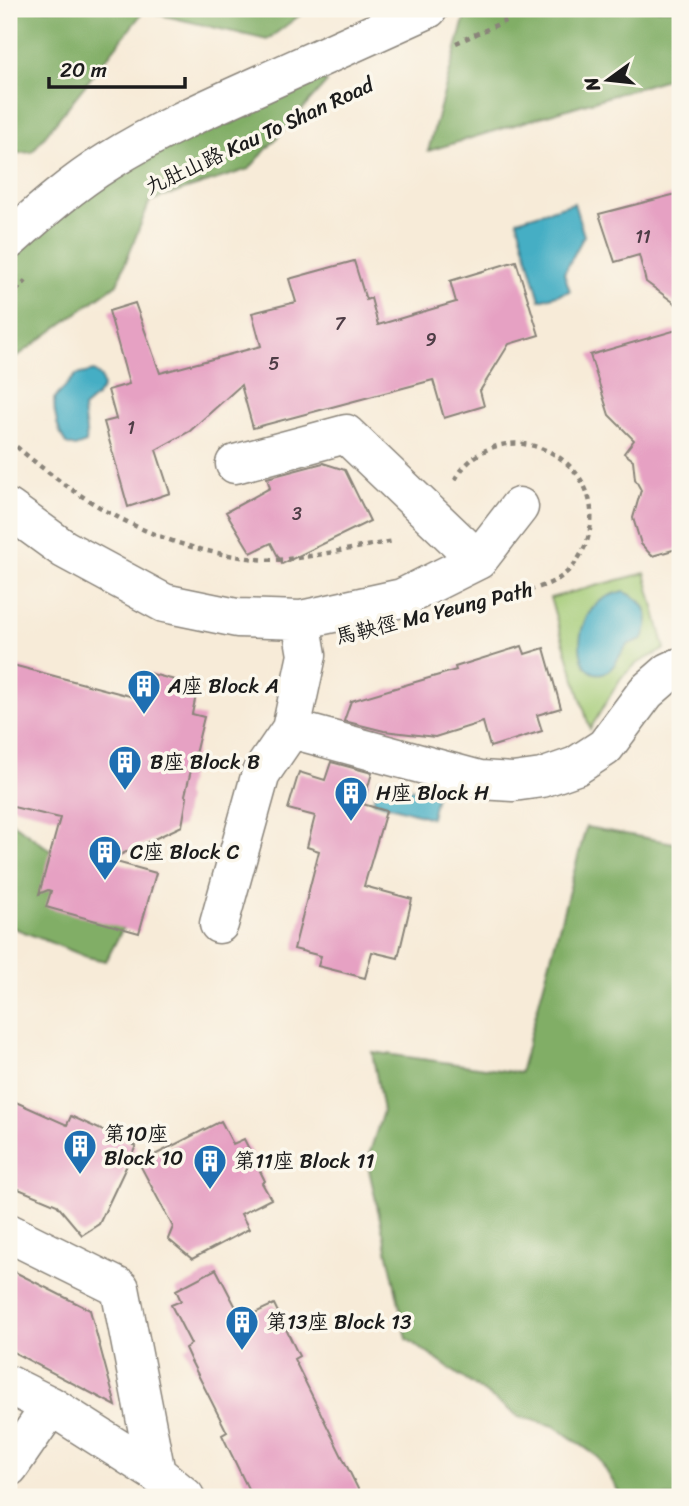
<svg xmlns="http://www.w3.org/2000/svg" width="689" height="1506" viewBox="0 0 689 1506" font-family="Sriracha,'LXGW WenKai TC',sans-serif">
	<rect width="100%" height="100%" fill="#fbf7ec"/>
	<filter id="ink" filterUnits="userSpaceOnUse"><feTurbulence type="fractalNoise" baseFrequency=".0143" numOctaves="2"/><feDisplacementMap in="SourceGraphic" scale="14" xChannelSelector="R" yChannelSelector="G"/><feConvolveMatrix kernelMatrix="1 2 1 2 8 2 1 2 1" color-interpolation-filters="sRGB"/></filter>
	<filter id="wash" filterUnits="userSpaceOnUse"><feTurbulence type="fractalNoise" baseFrequency=".00686" numOctaves="4" result="noise"/><feDisplacementMap in="SourceGraphic" scale="28" xChannelSelector="R" yChannelSelector="G"/><feGaussianBlur stdDeviation="1.57" result="paint"/><feColorMatrix in="noise" values="0 0 0 0 0 0 0 0 0 0 0 0 0 0 0 0 0 1.4 0 .05"/><feComposite in="paint" operator="in"/></filter>
	<g filter="url(#wash)">
		<rect width="100%" height="100%" fill="#f7ebd8"/>
		<path fill="#a2ca75" stroke="#5f7348" stroke-width="2" d="M645,573L665,649L636,664L621,678L590,729L550,598Z"/>
		<path fill="#81ae66" stroke="#4e6541" stroke-width="2" d="M9,9H308L267,40L144,11L32,152L9,154Z
			M474,9H680V75L428,151L466,12Z
			M298,67L327,82L249,169L150,201L117,284L15,358L9,344V253L170,129L233,123Z
			M9,820L132,910L106,961L87,957L9,926Z
			M586,827L680,844V1497H622L598,1457L554,1426L518,1416L407,1339L367,1161L383,1111L372,1052L520,1073Z"/>
		<path fill="#45aec4" stroke="#306570" stroke-width="2" d="M574,203L584,236L564,273L570,291L540,300L517,220Z
			M94,371L101,377L103,387L97,396L83,408C83,421 88,430 86,443L75,447L66,444C58,431 54,414 54,399L76,375Z
			M624,592C647,600 653,617 643,638C639,641 632,642 628,645C619,652 616,670 603,673C570,680 569,598 624,592Z
			M379,779L436,796L431,818L373,801Z"/>
		<g id="blocks">
			<path fill="#e6a1c3" d="M680,193V307L646,282L639,255L615,262L599,214Z
				M354,261L366,300L371,298L378,325L456,302L450,281L516,261L539,335L509,344L480,391L484,406L444,418L433,380L253,428L241,385L190,431L156,450L170,493L128,507L104,422L116,419L108,390L129,384L109,311L135,303L160,373L261,346L252,313L296,302L289,279Z
				M680,329V548L652,556L641,544L633,518L641,490L635,479L633,460L624,453L634,440L609,415L590,355Z
				M323,463L345,470L370,521L282,564L271,543L251,553L226,512L270,488L267,478Z
				M522,646L525,654L544,648L561,708L537,715L542,731L490,747L483,722L435,737L384,731L344,721L351,701L456,670L455,667Z
				M9,664L141,699L148,673L198,686L192,714L204,717L185,795L187,798L182,826L109,860L156,873L139,933L46,907L51,891L48,890L39,894L60,818L9,806Z
				M331,762L372,773L363,804L386,811L364,886L412,899L398,958L372,952L365,978L318,966L321,956L294,949L319,851L307,847L315,816L288,809L299,772L325,780Z
				M9,1099L67,1125L71,1116L136,1146L99,1224L82,1235L57,1205L9,1185Z
				M221,1121L233,1144L244,1139L265,1181L262,1183L271,1199L241,1214L249,1229L192,1259L168,1239L173,1227L139,1163Z
				M9,1269L90,1310L116,1406L9,1350Z
				M216,1269L242,1319L274,1304L299,1356L294,1359L362,1497H252L222,1435L227,1432L190,1359L185,1348L191,1344L171,1305L181,1301L176,1290Z"/>
		</g>
	</g>
	<g filter="url(#ink)">
		<use href="#blocks" fill-opacity="0" stroke="#8a847a" stroke-width="2"/>
		<g fill="none" stroke-linecap="round" stroke-linejoin="round">
			<defs>
				<path id="minor" d="M9,240C40,212 73,183 109,161C155,132 204,110 253,88C311,62 370,35 428,9
					M235,464L346,434L478,560
					M9,509L64,549L164,603L237,618L301,620L402,598L478,560L519,507
					M301,620L307,655L291,729L480,780L513,782L542,778L576,766L605,747L646,692L669,672L680,667
					M219,924L261,773L291,729
					M9,1233L120,1288L156,1473
					M9,1385L51,1406
					M9,1467L51,1406L156,1473L185,1497"/>
			</defs>
			<use href="#minor" stroke="#8a847a" stroke-width="41"/>
			<path stroke="#8a847a" stroke-width="4.5" stroke-dasharray="5 5" stroke-linecap="butt" d="M456,43L532,9
				M9,298L26,281
				M9,440C73,497 148,544 235,556C252,559 271,561 288,559C323,555 359,547 394,541
				M455,480C498,404 615,458 587,541C581,557 572,570 558,579C541,589 520,592 502,597"/>
			<use href="#minor" stroke="#fff" stroke-width="38"/>
		</g>
	</g>
	<defs>
		<symbol id="building-pin" viewBox="-11 -11 22 30"><path d="M0 17L-7.5 6A9.5 9.5 0 1 1 7.5 6Z" fill="#1f6fb2" stroke="#fbf7ec"/><path d="M-4-6H4V6H1V3H-1V6H-4ZM-2.5-4.3h1.7v1.8h-1.7ZM.8-4.3h1.7v1.8H.8ZM-2.5-1h1.7V.8h-1.7ZM.8-1h1.7V.8H.8Z" fill="#fff"/></symbol>
	</defs>
	<g fill-rule="evenodd">
		<use href="#building-pin" x="125" y="667" width="38" height="52"/>
		<use href="#building-pin" x="106" y="743" width="38" height="52"/>
		<use href="#building-pin" x="332" y="774" width="38" height="52"/>
		<use href="#building-pin" x="86" y="833" width="38" height="52"/>
		<use href="#building-pin" x="61" y="1127" width="38" height="52"/>
		<use href="#building-pin" x="191" y="1142" width="38" height="52"/>
		<use href="#building-pin" x="223" y="1303" width="38" height="52"/>
	</g>
	<g text-anchor="middle" stroke-width="7" stroke-linejoin="round" paint-order="stroke">
		<g font-size="18" fill="#4e3d46">
			<text x="643" y="243">11</text>
			<text x="340" y="330">7</text>
			<text x="431" y="346">9</text>
			<text x="274" y="370">5</text>
			<text x="131" y="434">1</text>
			<text x="297" y="520">3</text>
		</g>
		<g font-size="21" fill="#1c1c1c" stroke="#fbf7ec">
			<text transform="translate(259 136) rotate(-25)" y="7">九肚山路 Kau To Shan Road</text>
			<text transform="translate(434 613) rotate(-14)" y="7">馬鞅徑 Ma Yeung Path</text>
		</g>
		<g font-size="21" fill="#1c1c1c" stroke="#fbf7ec" text-anchor="start">
			<text x="168" y="693">A座 Block A</text>
			<text x="150" y="769">B座 Block B</text>
			<text x="376" y="800">H座 Block H</text>
			<text x="130" y="859">C座 Block C</text>
			<text x="104" y="1141">第10座<tspan x="104" dy="24">Block 10</tspan></text>
			<text x="234" y="1168">第11座 Block 11</text>
			<text x="266" y="1329">第13座 Block 13</text>
		</g>
	</g>
	<rect width="689" height="1506" fill="none" stroke="#fbf7ec" stroke-width="35"/>
	<g transform="translate(608 80) rotate(255)" stroke="#fbf7ec" stroke-width="5" paint-order="stroke">
	<path d="M0-5L12 26L0 18L-12 26Z" fill="#1c1c1c"/>
	<text y="-10" font-size="19" font-weight="bold" text-anchor="middle" fill="#1c1c1c">N</text>
	</g>
	<path d="M49 77v10h136v-10" fill="none" stroke="#1c1c1c" stroke-width="3.5"/>
	<text x="60" y="77" font-size="21" fill="#1c1c1c" stroke="#fbf7ec" stroke-width="5" paint-order="stroke">20 m</text>
</svg>
